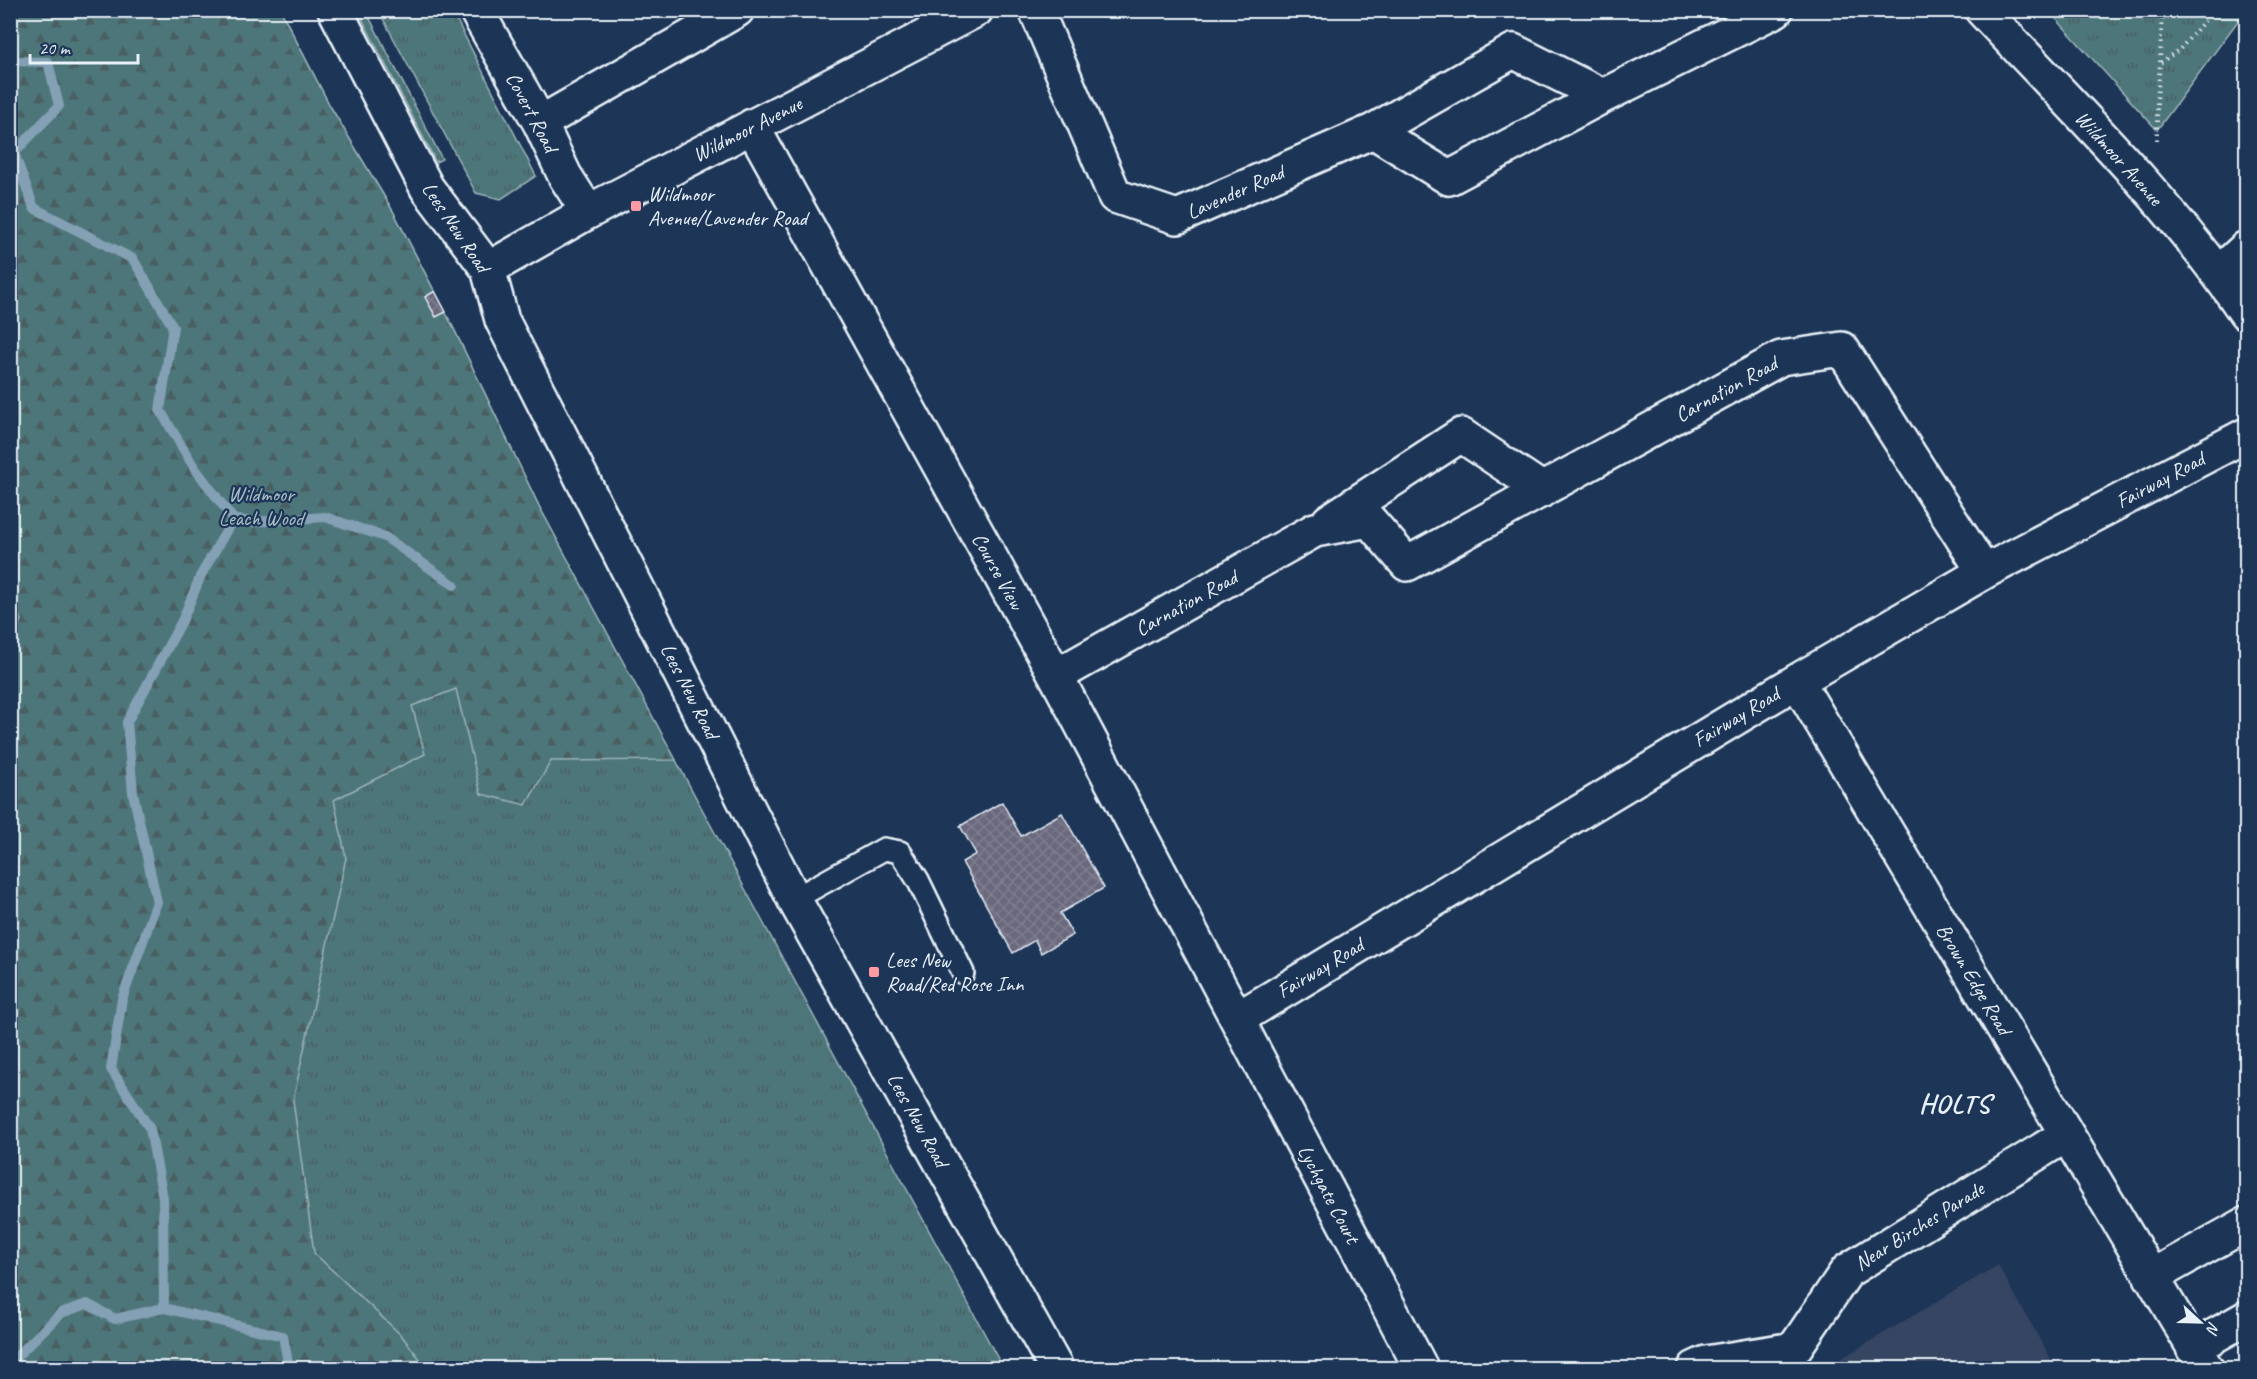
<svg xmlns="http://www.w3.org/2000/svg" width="2257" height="1379" viewBox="0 0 2257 1379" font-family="Caveat,sans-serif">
	<defs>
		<pattern id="grass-tufts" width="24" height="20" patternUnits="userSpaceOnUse" patternTransform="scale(1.5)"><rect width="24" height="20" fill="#4e767a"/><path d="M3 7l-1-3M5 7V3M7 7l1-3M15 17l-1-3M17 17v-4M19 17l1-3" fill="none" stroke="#4a5f62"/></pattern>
		<pattern id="forest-firs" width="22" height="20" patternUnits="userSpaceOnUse" patternTransform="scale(1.5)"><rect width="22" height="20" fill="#4e767a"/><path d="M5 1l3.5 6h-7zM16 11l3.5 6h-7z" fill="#4a5f62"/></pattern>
		<pattern id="building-cross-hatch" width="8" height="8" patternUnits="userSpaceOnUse" patternTransform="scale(1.5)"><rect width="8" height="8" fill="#6a687d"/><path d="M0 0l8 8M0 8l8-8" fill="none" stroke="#7f7e90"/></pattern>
	</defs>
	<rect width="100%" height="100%" fill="#1d3557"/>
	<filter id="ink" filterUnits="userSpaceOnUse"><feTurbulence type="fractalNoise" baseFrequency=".0167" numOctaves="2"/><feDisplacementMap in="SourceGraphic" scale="12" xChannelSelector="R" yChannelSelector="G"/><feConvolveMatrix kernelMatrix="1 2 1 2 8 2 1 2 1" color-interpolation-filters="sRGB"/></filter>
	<g filter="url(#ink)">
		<path fill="#344462" d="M1998,1265L2056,1368H1825Z"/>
		<path fill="url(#grass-tufts)" stroke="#9bb4b9" stroke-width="1.5" d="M2246,10L2157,130L2049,11V10Z
			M10,11H281L330,106L393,211L454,329L539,506L1003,1368H11Z
			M358,11H366L442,159L436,162Z
			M379,11H452L536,176L501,199L476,193Z"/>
		<path fill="url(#forest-firs)" stroke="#9bb4b9" stroke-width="1.5" d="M11,11H281L330,106L393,211L454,329L539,506L676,760L551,761L526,805L481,794L456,689L412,706L425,754L334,800L346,858L293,1100L314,1253L401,1335L427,1368H11L10,651L21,620L11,599Z"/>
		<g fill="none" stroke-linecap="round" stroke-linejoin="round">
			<path stroke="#83a0b4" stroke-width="10" d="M10,29L13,61L48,62L59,106L14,153L34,208L133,259L173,327L160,410L194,467L233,519L201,575L182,621L127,722L133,793L157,902L122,999L111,1069L150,1129L163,1198L164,1308
				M233,519L253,522L325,517L385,537L454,585
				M10,1363L61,1313L87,1304L115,1319L164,1308L283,1336L289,1368"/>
		</g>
		<path fill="url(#building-cross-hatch)" stroke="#e8f1f8" stroke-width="1.5" d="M435,291L446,312L436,317L425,297Z
			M1002,802L1021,836L1062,813L1104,888L1060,913L1073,935L1041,953L1035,940L1013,953L962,862L976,854L960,826Z"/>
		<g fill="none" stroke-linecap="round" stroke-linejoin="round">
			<defs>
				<path id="lane" d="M794,899L884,849L900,852L918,880L963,973"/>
				<path id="street" d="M476,10L540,123L565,176L588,212
					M1036,10L1115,196L1177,217L1373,131L1449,178L1603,96L1776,10
					M1982,10C2074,108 2171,203 2246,313
					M540,123L737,10
					M752,126L1056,676L1421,1368
					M1373,131L1513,51L1603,96
					M488,269L588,212L976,10
					M2219,273L2246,248
					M1329,521L1461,435L1543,490
					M1056,676L1315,530L1369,520L1407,564L1781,358L1842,349L1984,572
					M1797,681L2206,1368
					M1237,1019L1797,681L1984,572L2246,435
					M2151,1277L2246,1224
					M2193,1348L2246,1318
					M1695,1368L1706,1363L1794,1349L1847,1271L2066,1135"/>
				<path id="secondary" d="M335,10L427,188L488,269L502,320L794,899L1056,1368"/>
			</defs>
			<use href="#lane" stroke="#e8f1f8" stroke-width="26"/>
			<use href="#street" stroke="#e8f1f8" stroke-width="38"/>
			<use href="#secondary" stroke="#e8f1f8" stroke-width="38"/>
			<path stroke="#e8f1f8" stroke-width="4" stroke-dasharray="1.5 4.5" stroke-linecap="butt" d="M2160,62L2162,10
				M2157,140V101L2160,63L2180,49L2214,10"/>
			<use href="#lane" stroke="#1d3557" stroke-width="21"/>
			<use href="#street" stroke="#1d3557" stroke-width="33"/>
			<use href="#secondary" stroke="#1d3557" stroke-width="33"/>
		</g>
	</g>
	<g fill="#ff9aa2" stroke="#1d3557" stroke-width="2">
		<rect x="630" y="200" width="12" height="12" rx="3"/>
		<rect x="868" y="966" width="12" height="12" rx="3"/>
	</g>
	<g text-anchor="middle" stroke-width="4.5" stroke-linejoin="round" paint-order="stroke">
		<g font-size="21" fill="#e8f1f8" stroke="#1d3557">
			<text transform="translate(532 112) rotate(62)" y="7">Covert Road</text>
			<text transform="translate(747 129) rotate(-27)" y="7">Wildmoor Avenue</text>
			<text transform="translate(2119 158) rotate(48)" y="7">Wildmoor Avenue</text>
			<text transform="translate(1235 192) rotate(-24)" y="7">Lavender Road</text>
			<text transform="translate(456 227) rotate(56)" y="7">Lees New Road</text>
			<text transform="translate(1726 389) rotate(-29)" y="7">Carnation Road</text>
			<text transform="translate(2160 480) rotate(-28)" y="7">Fairway Road</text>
			<text transform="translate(998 571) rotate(61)" y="7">Course View</text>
			<text transform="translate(1186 603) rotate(-29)" y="7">Carnation Road</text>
			<text transform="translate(690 691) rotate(63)" y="7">Lees New Road</text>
			<text transform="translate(1736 717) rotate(-31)" y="7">Fairway Road</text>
			<text transform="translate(1320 968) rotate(-31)" y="7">Fairway Road</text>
			<text transform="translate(1974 979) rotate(59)" y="7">Brown Edge Road</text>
			<text transform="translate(918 1120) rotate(61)" y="7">Lees New Road</text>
			<text transform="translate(1329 1194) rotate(62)" y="7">Lychgate Court</text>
			<text transform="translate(1919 1226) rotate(-32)" y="7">Near Birches Parade</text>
		</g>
		<g font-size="21" fill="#e8f1f8" stroke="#1d3557" text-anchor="start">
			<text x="648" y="201">Wildmoor<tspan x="648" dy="24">Avenue/Lavender Road</tspan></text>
			<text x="886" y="967">Lees New<tspan x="886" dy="24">Road/Red Rose Inn</tspan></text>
		</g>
		<g font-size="21" fill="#aac0c6" stroke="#1d3557">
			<text x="261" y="501">Wildmoor<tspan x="261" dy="24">Leach Wood</tspan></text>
		</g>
		<g font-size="27" font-weight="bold" letter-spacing="1.5" fill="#e8f1f8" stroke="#1d3557">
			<text x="1955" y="1112">HOLTS</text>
		</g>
	</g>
	<rect width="2257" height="1379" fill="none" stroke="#1d3557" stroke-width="36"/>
	<rect x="18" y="18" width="2221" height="1343" fill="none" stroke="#e8f1f8" stroke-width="2" filter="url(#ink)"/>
	<g transform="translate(2200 1322) rotate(112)" stroke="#1d3557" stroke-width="4.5" paint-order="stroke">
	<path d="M0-4.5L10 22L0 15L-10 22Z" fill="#e8f1f8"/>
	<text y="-9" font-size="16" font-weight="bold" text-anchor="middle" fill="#e8f1f8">N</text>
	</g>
	<path d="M30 54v9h108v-9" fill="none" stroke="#e8f1f8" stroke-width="3"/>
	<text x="39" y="54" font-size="18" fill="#e8f1f8" stroke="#1d3557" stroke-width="4.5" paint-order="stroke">20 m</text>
</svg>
